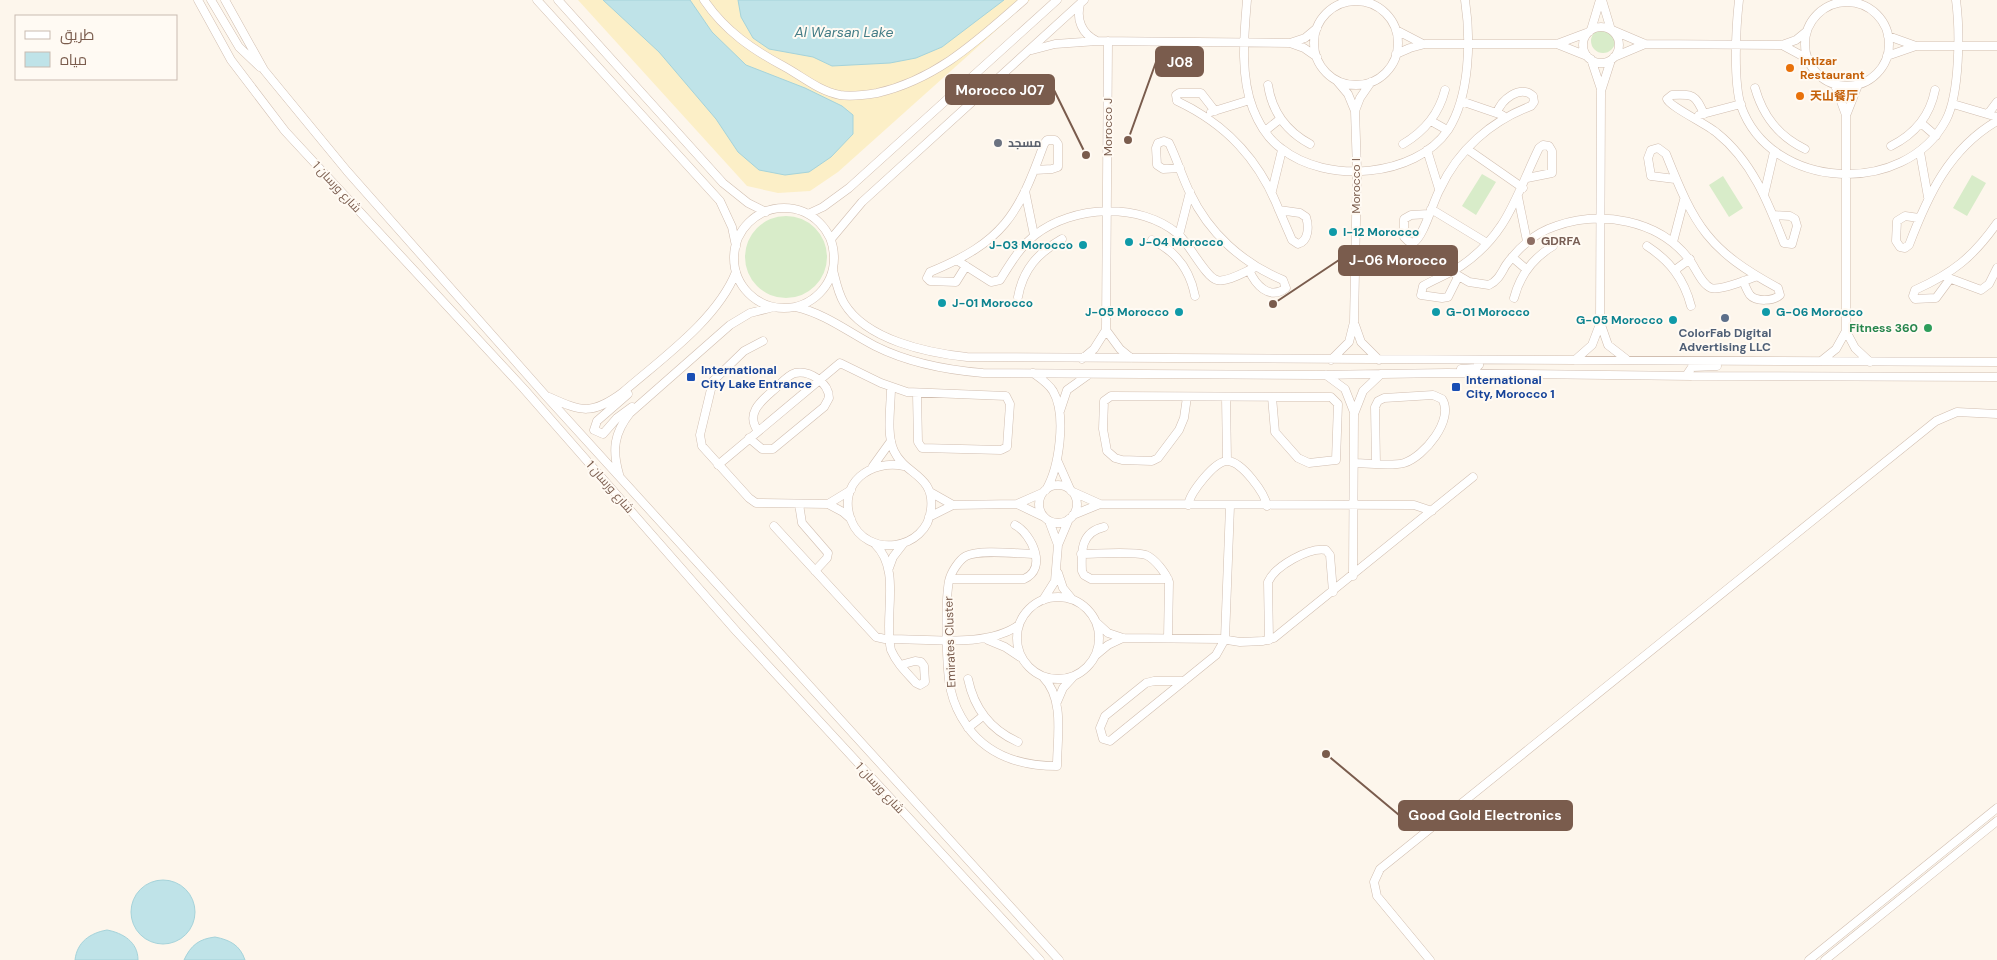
<svg xmlns="http://www.w3.org/2000/svg" width="1997" height="960" viewBox="0 0 1997 960" font-family="'DM Sans',Cairo,'Noto Sans SC',sans-serif">
	<rect width="100%" height="100%" fill="#fdf6ec"/>
	<path fill="#d8ecc9" d="M1591 41a12 12 0 1 1 24 0a12 12 0 1 1-24 0Z
		M1482,174L1496,182L1476,215L1462,206Z
		M1972,175L1986,183L1967,216L1953,208Z
		M1723,176L1743,208L1729,217L1709,185Z
		M745 257a41 41 0 1 1 82 0a41 41 0 1 1-82 0Z"/>
	<path fill="#fcefc7" d="M578,0H1030L838,172L810,191L778,193L747,186Z"/>
	<path fill="#bfe3e8" stroke="#a5d3da" d="M603,0H690L712,32L746,65L805,88L842,106L853,115V134L831,157L809,172L785,175L759,170L738,152L716,119L659,52Z
		M738,0H1004L942,47L916,58L890,63L832,66L813,57L769,49L753,38L741,17Z
		M131 912a32 32 0 1 1 64 0a32 32 0 1 1-64 0Z
		M107,930C123,933 138,942 138,960H75C77,942 90,933 107,930Z
		M215,937C230,940 240,945 245,960H184C191,945 199,939 215,937Z"/>
	<g fill="none" stroke-linecap="round" stroke-linejoin="round">
		<defs>
			<path id="minor" d="M198,0L231,60L285,131L524,389L737,632L1040,960
				M211,0L239,47L260,67
				M225,0L264,70L347,171L546,396L1059,960
				M537,0L720,201L732,227L736,246
				M558,0L723,183L748,203L766,212
				M704,0C725,31 753,50 785,67C803,77 819,91 840,95C852,97 865,95 877,93C938,79 979,39 1024,0
				M1247,0C1244,35 1240,76 1253,109C1259,124 1269,140 1282,149C1326,184 1415,178 1448,130C1470,96 1471,39 1465,0
				M1602,0L1611,30
				M1739,0C1736,26 1733,81 1741,106C1771,191 1905,197 1946,120C1960,93 1960,30 1956,0
				M1314 43a42 42 0 1 1 84 0a42 42 0 1 1-84 0Z
				M1805 44a42 42 0 1 1 84 0a42 42 0 1 1-84 0Z
				M1080,4C1076,20 1082,34 1097,41
				M1583 45a18 18 0 1 1 36 0a18 18 0 1 1-36 0Z
				M1396,30L1423,44
				M1591,30L1600,0
				M1612,30L1645,44L1782,45L1796,40L1807,31
				M1888,36L1916,46H1997
				M1290,43L1304,48L1317,57
				M1557,44L1587,56
				M1782,45L1808,59
				M1032,50L1055,44L1097,41L1290,43L1305,38L1317,28
				M1396,54L1410,48L1425,44H1557L1589,32
				M1887,56L1916,46
				M1614,57L1645,44
				M1591,59L1601,89
				M1611,60L1601,91L1600,322L1608,345L1626,359
				M1268,85C1272,112 1286,131 1310,144
				M1755,88C1763,116 1778,136 1805,149
				M1461,101L1502,115
				M1953,104L1997,117
				M1215,111L1201,93H1179L1176,95L1177,101C1226,124 1259,159 1279,210L1300,213L1306,217C1309,226 1309,241 1298,244L1292,240L1279,210
				M1355,111L1360,98L1371,82
				M1211,112L1250,100
				M1847,113L1858,85
				M1704,114C1695,94 1693,94 1672,95L1667,99C1669,106 1708,125 1717,133C1752,161 1768,202 1784,243L1792,244L1797,226L1795,219L1790,216L1773,215
				M1988,114L1997,102
				M1699,115L1741,104
				M1431,121L1447,130
				M1921,123L1936,136
				M1265,131L1280,119
				M1403,144C1425,131 1439,114 1445,90
				M1891,146C1915,134 1930,116 1935,90
				M1467,149L1523,188
				M1427,150L1439,189
				M1920,152L1928,197
				M1180,168L1163,169L1157,165L1156,148L1158,143L1164,141L1169,143C1177,159 1182,177 1190,193C1209,233 1242,263 1283,280L1286,288C1269,301 1255,284 1249,270
				M1675,179L1651,176L1648,158L1651,150L1658,148L1666,154C1695,227 1708,250 1778,288L1780,295C1774,301 1756,302 1750,295C1747,291 1745,285 1743,281
				M1025,191L1034,235
				M1272,191L1282,150
				M1764,195L1774,152
				M1518,197L1527,241
				M734 258a50 50 0 1 1 100 0a50 50 0 1 1-100 0Z
				M1431,209L1487,243
				M808,214L823,207L849,188L1057,0
				M1429,214L1411,215L1404,219V237L1408,241L1413,243C1424,237 1433,201 1440,189C1458,150 1491,121 1531,106L1534,102L1533,96C1520,84 1501,100 1497,113
				M1919,218L1905,216L1897,221L1896,241L1900,247L1905,248L1909,245C1928,195 1949,149 1997,121
				M1179,235L1190,192
				M831,239L862,202L1084,0
				M1152,240C1176,251 1190,270 1195,296
				M1673,242L1684,200
				M1647,246C1670,261 1684,279 1691,306
				M1512,257L1526,269
				M958,261L991,282L1000,280C1010,264 1020,247 1035,235C1073,205 1140,202 1178,234C1189,243 1206,278 1217,280C1227,283 1246,271 1256,267
				M966,266L956,282L930,281L927,278L930,272C1003,242 1018,216 1044,144L1047,140H1055L1058,144V167L1052,169L1035,170
				M833,270C836,282 838,293 844,303C866,340 928,353 967,357L1997,362
				M1675,270L1690,259
				M1452,272L1469,282L1489,285C1498,281 1501,273 1506,265C1519,247 1534,233 1556,226C1601,210 1658,220 1688,258C1695,266 1701,284 1711,288C1720,291 1746,280 1755,277
				M1458,277L1448,297L1442,298L1421,295L1423,286C1435,279 1449,274 1461,266C1508,234 1516,195 1539,148L1543,145L1549,146L1552,151V173L1527,178
				M1946,277L1981,290L1989,284L1997,268
				M1950,279L1936,298L1915,299L1913,296L1915,290C1953,273 1973,257 1997,223
				M1018,297C1023,269 1038,253 1062,239
				M1514,298C1520,275 1533,258 1553,246
				M796,307C826,314 848,332 875,346C909,363 946,370 983,373L1316,375L1447,373L1692,376L1997,377
				M1355,325L1361,342L1379,360
				M1106,330L1120,349L1131,358
				M1846,331L1855,348L1870,362
				M763,341L744,351L713,381L700,435L702,446L749,498L756,503L828,504L851,490
				M1082,359L1094,349L1106,330L1108,41
				M1331,360L1349,342L1354,322L1357,170L1355,111L1348,94L1337,81
				M1575,360L1592,345L1600,324
				M1821,361L1836,349L1846,331V115L1835,85
				M1461,369L1476,368L1479,365L1477,361
				M1033,373C1040,378 1048,383 1053,391C1067,415 1059,468 1046,490
				M1326,375L1345,389L1354,412
				M1692,376L1688,373L1692,367L1717,366
				M891,387C891,407 886,434 894,451C905,475 935,475 931,509C927,551 866,559 851,520C837,483 871,459 904,466
				M628,394L597,421L594,430L603,434L617,418L632,407
				M549,397C582,412 592,415 622,393C661,359 717,320 736,272
				M1187,397L1184,418L1179,430L1158,458L1152,461L1122,460L1115,458L1107,451L1103,429L1104,401L1111,396L1331,397L1338,404L1336,460L1309,463L1298,458L1275,432L1272,397
				M1226,397L1227,461
				M1060,411L1067,390L1088,375
				M749,438L762,449H773L824,407L829,398C829,383 810,370 795,373C788,375 782,382 777,387C764,399 744,412 758,431
				M1058,462L1070,489
				M1354,463C1369,463 1390,467 1404,463C1424,457 1455,419 1442,399L1433,395L1384,398L1378,401L1375,407L1376,464
				M718,465L840,363L881,383L907,392L1006,396L1010,404L1007,447L1001,450L922,448L918,442L917,394
				M873,466L891,441
				M619,474C612,450 614,433 630,413L730,325L750,313L770,308
				M1039 504a19 19 0 1 1 38 0a19 19 0 1 1-38 0Z
				M1071,491L1100,504L1414,505L1432,511
				M930,492L953,505
				M799,504L802,523L828,553L827,558L815,571
				M828,504L843,512L851,519
				M1017,504L1042,493
				M1188,505C1190,493 1215,460 1228,461C1242,462 1265,493 1267,506
				M1073,515L1100,504
				M929,517L953,505L1017,504L1044,517
				M1049,521L1058,545
				M774,526L876,637L885,639C925,638 986,649 1019,625
				M1104,527C1081,532 1081,551 1082,571L1084,575L1091,579H1168
				M875,544C902,570 883,617 891,650C897,664 907,673 916,683L920,685L925,682L924,666L921,662L915,661L900,665
				M1035,554C1019,554 980,549 966,556C959,560 951,572 949,581C945,602 946,671 951,691C954,704 960,716 967,726C988,756 1022,766 1057,766C1057,738 1065,699 1043,677
				M1081,554C1097,554 1132,551 1146,555C1155,559 1166,573 1169,582L1168,638
				M889,568L893,557L903,544
				M1058,573L1063,588L1072,599
				M1353,576L1354,414L1363,391L1381,374
				M950,579H1024C1048,569 1032,534 1015,525
				M1017 638a41 41 0 1 1 82 0a41 41 0 1 1-82 0Z
				M1043,600L1055,581L1058,545L1069,519
				M1096,622L1108,633L1123,638L1221,639L1240,642L1263,641L1274,638L1473,477
				M988,640L1005,647L1020,657
				M1269,640L1268,582C1275,566 1309,547 1326,550L1330,555L1333,592
				M1096,655L1108,645L1123,638
				M968,679C974,708 991,730 1018,742
				M1184,681H1154L1146,683L1105,716L1100,728L1103,739L1110,741L1216,655L1225,639L1230,506
				M1057,702L1063,688L1073,677
				M968,728L983,716
				M1430,960L1377,896L1374,882L1380,869L1936,421L1957,412L1997,414
				M1809,960L1997,808
				M1825,960L1997,821"/>
		</defs>
		<use href="#minor" stroke="#d1beb0" stroke-width="9"/>
		<use href="#minor" stroke="#fff" stroke-width="8"/>
	</g>
	<g fill="#e8710a" stroke="#fffaf3" stroke-width="2">
		<circle cx="1790" cy="68" r="5"/>
		<circle cx="1800" cy="96" r="5"/>
	</g>
	<circle fill="#6b7280" stroke="#fffaf3" stroke-width="2" cx="998" cy="143" r="5"/>
	<g fill="#0f9aa8" stroke="#fffaf3" stroke-width="2">
		<circle cx="1333" cy="232" r="5"/>
		<circle cx="1129" cy="242" r="5"/>
		<circle cx="1083" cy="245" r="5"/>
		<circle cx="942" cy="303" r="5"/>
		<circle cx="1179" cy="312" r="5"/>
		<circle cx="1436" cy="312" r="5"/>
		<circle cx="1766" cy="312" r="5"/>
		<circle cx="1673" cy="320" r="5"/>
	</g>
	<circle fill="#8d6e63" stroke="#fffaf3" stroke-width="2" cx="1531" cy="241" r="5"/>
	<circle fill="#5c6f8a" stroke="#fffaf3" stroke-width="2" cx="1725" cy="318" r="5"/>
	<circle fill="#2e9e5b" stroke="#fffaf3" stroke-width="2" cx="1928" cy="328" r="5"/>
	<g fill="#1a4fb4" stroke="#fffaf3" stroke-width="2">
		<rect x="686" y="372" width="10" height="10" rx="2.5"/>
		<rect x="1451" y="382" width="10" height="10" rx="2.5"/>
	</g>
	<g text-anchor="middle" stroke-width="4" stroke-linejoin="round" paint-order="stroke">
		<g font-size="12" font-weight="bold" fill="#c56008" stroke="#fffaf3" text-anchor="start">
			<text x="1800" y="65">Intizar<tspan x="1800" dy="14">Restaurant</tspan></text>
			<text x="1810" y="100">天山餐厅</text>
		</g>
		<g font-size="12" fill="#7a5c4d" stroke="#fffaf3">
			<text transform="translate(1108 127) rotate(-90)" y="4">Morocco J</text>
			<text transform="translate(1356 186) rotate(-90)" y="4">Morocco I</text>
			<text transform="translate(337 187) rotate(47)" y="4">شارع ورسان 1</text>
			<text transform="translate(610 487) rotate(49)" y="4">شارع ورسان 1</text>
			<text transform="translate(950 642) rotate(-92)" y="4">Emirates Cluster</text>
			<text transform="translate(880 788) rotate(47)" y="4">شارع ورسان 1</text>
		</g>
		<g font-size="12" font-weight="bold" fill="#5b616d" stroke="#fffaf3" text-anchor="start">
			<text x="1008" y="147">مسجد</text>
		</g>
		<g font-size="12" font-weight="bold" fill="#0d838f" stroke="#fffaf3" text-anchor="start">
			<text x="1343" y="236">I-12 Morocco</text>
			<text x="1139" y="246">J-04 Morocco</text>
			<text x="1073" y="249" text-anchor="end">J-03 Morocco</text>
			<text x="952" y="307">J-01 Morocco</text>
			<text x="1169" y="316" text-anchor="end">J-05 Morocco</text>
			<text x="1446" y="316">G-01 Morocco</text>
			<text x="1776" y="316">G-06 Morocco</text>
			<text x="1663" y="324" text-anchor="end">G-05 Morocco</text>
		</g>
		<g font-size="12" font-weight="bold" fill="#785e54" stroke="#fffaf3" text-anchor="start">
			<text x="1541" y="245">GDRFA</text>
		</g>
		<g font-size="12" font-weight="bold" fill="#27864d" stroke="#fffaf3" text-anchor="end">
			<text x="1918" y="332">Fitness 360</text>
		</g>
		<g font-size="12" font-weight="bold" fill="#4e5e75" stroke="#fffaf3">
			<text x="1725" y="337">ColorFab Digital<tspan x="1725" dy="14">Advertising LLC</tspan></text>
		</g>
		<g font-size="12" font-weight="bold" fill="#164399" stroke="#fffaf3" text-anchor="start">
			<text x="701" y="374">International<tspan x="701" dy="14">City Lake Entrance</tspan></text>
			<text x="1466" y="384">International<tspan x="1466" dy="14">City, Morocco 1</tspan></text>
		</g>
		<g font-size="14" font-style="italic" fill="#437c86" stroke="#fffaf3">
			<text x="844" y="37">Al Warsan Lake</text>
		</g>
	</g>
	<path fill="none" stroke="#7a5c4d" stroke-width="2" d="M1128 140L1156 62M1086 155L1054 90M1273 304L1339 260M1326 754L1399 815"/>
	<g fill="#7a5c4d" stroke="#fffaf3" stroke-width="2">
		<circle cx="1128" cy="140" r="5"/>
		<circle cx="1086" cy="155" r="5"/>
		<circle cx="1273" cy="304" r="5"/>
		<circle cx="1326" cy="754" r="5"/>
	</g>
	<g fill="#7a5c4d" stroke="#7a5c4d" stroke-width="2">
		<rect x="1156" y="47" width="47" height="29" rx="5"/>
		<rect x="946" y="75" width="108" height="29" rx="5"/>
		<rect x="1339" y="246" width="118" height="29" rx="5"/>
		<rect x="1399" y="801" width="173" height="29" rx="5"/>
	</g>
	<g font-size="14" text-anchor="middle" font-weight="bold" fill="#fff">
		<text x="1180" y="67">J08</text>
		<text x="1000" y="95">Morocco J07</text>
		<text x="1398" y="265">J-06 Morocco</text>
		<text x="1485" y="820">Good Gold Electronics</text>
	</g>
	<rect x="15" y="15" width="162" height="65" fill="#fffaf3" stroke="#cabbb1"/>
	<rect x="25" y="31" width="25" height="8" fill="#ffffff" stroke="#cabbb1"/>
	<text x="60" y="40" font-size="15" fill="#7a5c4d">طريق</text>
	<rect x="25" y="52" width="25" height="15" fill="#bfe3e8" stroke="#cabbb1"/>
	<text x="60" y="65" font-size="15" fill="#7a5c4d">مياه</text>
</svg>
